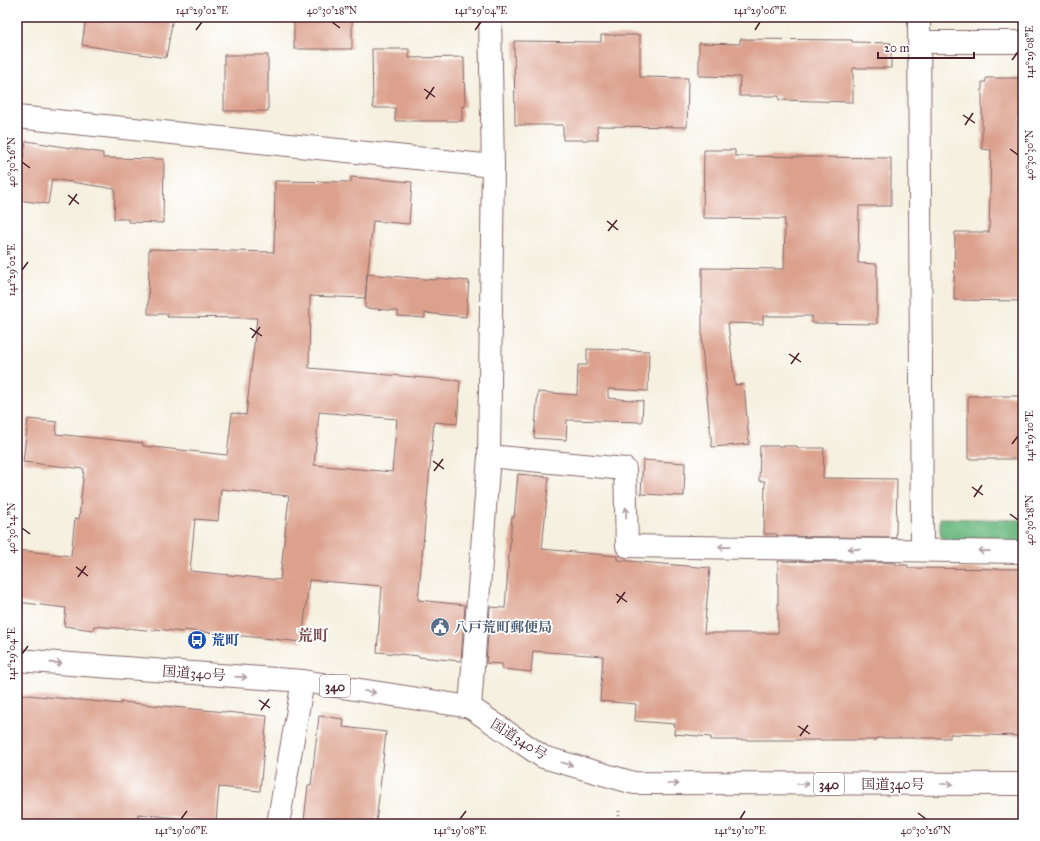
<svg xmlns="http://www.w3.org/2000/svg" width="1040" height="841" viewBox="0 0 1040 841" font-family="'IM FELL Great Primer','Noto Serif JP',serif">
	<rect width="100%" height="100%" fill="#fff"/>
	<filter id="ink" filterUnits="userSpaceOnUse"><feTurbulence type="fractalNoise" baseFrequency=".025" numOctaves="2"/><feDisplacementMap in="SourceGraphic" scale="8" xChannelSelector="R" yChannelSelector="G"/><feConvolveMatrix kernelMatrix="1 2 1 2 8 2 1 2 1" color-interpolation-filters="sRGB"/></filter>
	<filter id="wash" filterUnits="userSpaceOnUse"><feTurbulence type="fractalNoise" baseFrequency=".012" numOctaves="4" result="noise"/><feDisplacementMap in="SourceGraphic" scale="16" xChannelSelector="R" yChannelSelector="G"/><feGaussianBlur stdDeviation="0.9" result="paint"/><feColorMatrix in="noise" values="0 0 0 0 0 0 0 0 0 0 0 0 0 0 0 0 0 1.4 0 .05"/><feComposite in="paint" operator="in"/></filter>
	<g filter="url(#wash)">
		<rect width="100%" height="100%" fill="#f5f0e0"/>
		<path fill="#6cb880" stroke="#5b6c56" d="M940,518L1023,520V544L949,542L941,537L940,532Z"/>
		<g id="blocks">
			<path fill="#dca18d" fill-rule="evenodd" d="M86,17H173L166,58L82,45Z
				M294,17H352V49H294Z
				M601,35H640V77L688,78L687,127L597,126L598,140H563V125H515L514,41L601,42Z
				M740,39L852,40V42L891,43V68H853V102L779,100V96H739L740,77L699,76V43L740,44Z
				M372,49H409V58L464,57L465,107H462V121H395V108H373Z
				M224,55H268V111H224Z
				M986,78H1023V116H1021V178H1023V301L954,300L955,232H989L991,150L982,149V82H986Z
				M26,141L103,153V158L164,159L163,223L128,222V219H114L115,189L52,179L48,204L17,200V159L23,160Z
				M704,150H735V156L891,158V206H859L858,263L877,264V324L812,323V316H763V324L728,323L735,385L744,384L749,444L712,447L702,347V268L784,269L785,219L703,218Z
				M351,177L412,182L409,224L373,221L365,298L310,296L309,368L460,381L457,424L434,422L418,600L465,605L461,661L419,657V656L377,652L382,586L309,580L302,642L184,630L183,632L155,629V631L127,628V629L94,626L93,630L64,626L66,608L17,602V550L71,556L75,518L79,519L84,469L23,462L28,419L57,422L56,434L143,443V446L227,455L232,413L246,415L257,318L167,317L168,314H148L149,249L274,252L275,181L351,182ZM319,412L397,419L392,472L314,465ZM221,489L289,496L280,580L190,571L195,519L218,521Z
				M367,274L436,280L437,278L469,281L466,317L425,313V318L398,316V311L365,308Z
				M587,349L649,351L648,391L608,389V398L643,401L642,422L567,420L566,440L534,438L538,392L577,395L578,365H587Z
				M968,396H1023V459H968Z
				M760,446H797V448H824L823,478L897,479L896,538L777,536V534H764L765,481H759Z
				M643,460L685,463L684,496L641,494Z
				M518,474L549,477L542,549L617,556V560L710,568L704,633H778V561L896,563V565H908V568L1023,569V736L950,734V738H877V740H711V737L674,734L675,724L635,721L636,704L600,701L603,656L533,651L531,672L502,669V664L486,663L490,607L505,608L512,517L514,518Z
				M17,694L121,704V702L267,716L260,791L219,787L216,822L138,814L137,824H17Z
				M319,716L344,719L343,727L386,732L376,824H330L304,821L308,785H311Z"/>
		</g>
	</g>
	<g filter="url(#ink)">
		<use href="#blocks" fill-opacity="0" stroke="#86686a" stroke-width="1"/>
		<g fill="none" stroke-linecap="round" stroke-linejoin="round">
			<defs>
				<path id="minor" d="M919,17L922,550
					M919,42H1023
					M17,117L493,166
					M489,456L625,469L627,546L1023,552
					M470,707L489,456L493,166L490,17
					M278,824L303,681"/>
				<path id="trunk" d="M17,660L303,681L470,707L543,757L634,783L1023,784"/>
			</defs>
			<use href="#minor" stroke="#86686a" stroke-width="24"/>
			<use href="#trunk" stroke="#86686a" stroke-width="24"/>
			<path stroke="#86686a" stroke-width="2.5" stroke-dasharray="1 3" stroke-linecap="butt" d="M619,824V808"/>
			<use href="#minor" stroke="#fff" stroke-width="22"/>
			<use href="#trunk" stroke="#fff" stroke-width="22"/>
		</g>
		<defs><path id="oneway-shaft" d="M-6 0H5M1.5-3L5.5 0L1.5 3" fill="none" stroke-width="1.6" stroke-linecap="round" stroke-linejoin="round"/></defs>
		<g stroke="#ae9aa0">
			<use href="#oneway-shaft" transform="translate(626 513) rotate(-91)"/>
			<use href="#oneway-shaft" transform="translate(724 547) rotate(-179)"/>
			<use href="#oneway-shaft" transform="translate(854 549) rotate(-179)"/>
			<use href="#oneway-shaft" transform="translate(984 551) rotate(-179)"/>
			<use href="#oneway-shaft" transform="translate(56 663) rotate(4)"/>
			<use href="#oneway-shaft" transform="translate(241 677) rotate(4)"/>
			<use href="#oneway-shaft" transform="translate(370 692) rotate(9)"/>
			<use href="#oneway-shaft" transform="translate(567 764) rotate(16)"/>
			<use href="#oneway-shaft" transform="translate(673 784)"/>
			<use href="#oneway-shaft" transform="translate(803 784)"/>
			<use href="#oneway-shaft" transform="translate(947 784)"/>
		</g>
	</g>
	<path fill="none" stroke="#4a1f2b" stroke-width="1.5" d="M332,22L340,28M196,30L202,22M475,30L481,22M755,30L760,22M1012,60L1018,52M424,89L435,97M426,99L434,87M963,115L975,123M965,125L973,113M1010,149L1018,155M22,162L30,168M68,195L79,204M69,205L77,194M607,221L618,230M608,231L617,220M22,270L28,262M250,328L262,336M252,338L260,327M789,354L801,362M791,364L799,353M1012,444L1018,436M433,461L444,469M434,471L443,459M972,487L983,495M974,497L982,485M1010,514L1018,520M22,528L30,534M76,567L88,576M78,577L86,566M616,594L627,602M617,603L625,592M22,654L28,646M259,700L270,708M261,710L269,699M798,726L810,734M800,736L808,725M918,813L926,819M181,819L187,811M460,819L466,811M740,819L745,811"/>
	<defs>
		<symbol id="civic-disc" viewBox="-11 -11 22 22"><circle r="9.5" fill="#5c6f8a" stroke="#fff"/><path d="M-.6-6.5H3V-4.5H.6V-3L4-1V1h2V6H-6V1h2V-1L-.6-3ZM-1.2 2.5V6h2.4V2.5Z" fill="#fff"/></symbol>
		<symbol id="bus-disc" viewBox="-11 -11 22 22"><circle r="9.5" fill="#1a4fb4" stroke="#fff"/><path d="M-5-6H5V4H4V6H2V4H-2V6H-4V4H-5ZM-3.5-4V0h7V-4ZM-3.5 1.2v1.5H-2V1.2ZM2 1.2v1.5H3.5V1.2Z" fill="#fff"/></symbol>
	</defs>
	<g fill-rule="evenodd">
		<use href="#civic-disc" x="429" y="616" width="22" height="22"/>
		<use href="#bus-disc" x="186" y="629" width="22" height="22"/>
	</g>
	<g text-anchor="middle" stroke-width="3.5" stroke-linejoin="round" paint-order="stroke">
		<g fill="#fff" stroke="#80626b" stroke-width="1">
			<rect x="320" y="675" width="30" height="22" rx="3"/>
			<rect x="814" y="773" width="30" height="22" rx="3"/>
		</g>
		<g font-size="13" font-weight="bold" fill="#4a1f2b">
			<text x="335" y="691">340</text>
			<text x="829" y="789">340</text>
		</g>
		<g font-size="14" font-weight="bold" fill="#4e5e75" stroke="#fff" text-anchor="start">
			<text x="454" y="632">八戸荒町郵便局</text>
		</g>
		<g font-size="14" font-weight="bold" fill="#164399" stroke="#fff" text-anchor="start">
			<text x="211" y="645">荒町</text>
		</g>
		<g font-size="14" fill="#4a1f2b" stroke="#fff">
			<text transform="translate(194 673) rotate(4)" y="5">国道340号</text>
			<text transform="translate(519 739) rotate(32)" y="5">国道340号</text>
			<text x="893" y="789">国道340号</text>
		</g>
		<g font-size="16" font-weight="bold" fill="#7d4c4d" stroke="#fff">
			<text x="313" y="641">荒町</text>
		</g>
	</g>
	<rect width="1040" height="841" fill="none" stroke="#fff" stroke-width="44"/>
	<path d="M878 52v6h96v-6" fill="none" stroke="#4a1f2b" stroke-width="2"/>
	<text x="884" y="52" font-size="12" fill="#4a1f2b" stroke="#ffffff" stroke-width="3" paint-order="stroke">20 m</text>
	<rect x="22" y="22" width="996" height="797" fill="none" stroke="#4a1f2b" stroke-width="1.5"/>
	<g font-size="10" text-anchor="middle" fill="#4a1f2b">
		<text x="202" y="14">141°29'02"E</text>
		<text x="332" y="14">40°30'28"N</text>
		<text x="481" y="14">141°29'04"E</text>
		<text x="760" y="14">141°29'06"E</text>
		<text transform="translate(1029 52) rotate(-90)" y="4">141°29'08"E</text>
		<text transform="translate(1029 155) rotate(-90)" y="4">40°30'30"N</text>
		<text transform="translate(11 162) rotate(-90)" y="4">40°30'26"N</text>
		<text transform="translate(11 270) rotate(-90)" y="4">141°29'02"E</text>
		<text transform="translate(1029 436) rotate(-90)" y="4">141°29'10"E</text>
		<text transform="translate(1029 520) rotate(-90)" y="4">40°30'28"N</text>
		<text transform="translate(11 528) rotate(-90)" y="4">40°30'24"N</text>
		<text transform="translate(11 654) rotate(-90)" y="4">141°29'04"E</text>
		<text x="181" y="834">141°29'06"E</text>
		<text x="460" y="834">141°29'08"E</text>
		<text x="740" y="834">141°29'10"E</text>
		<text x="926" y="834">40°30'26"N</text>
	</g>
</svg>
